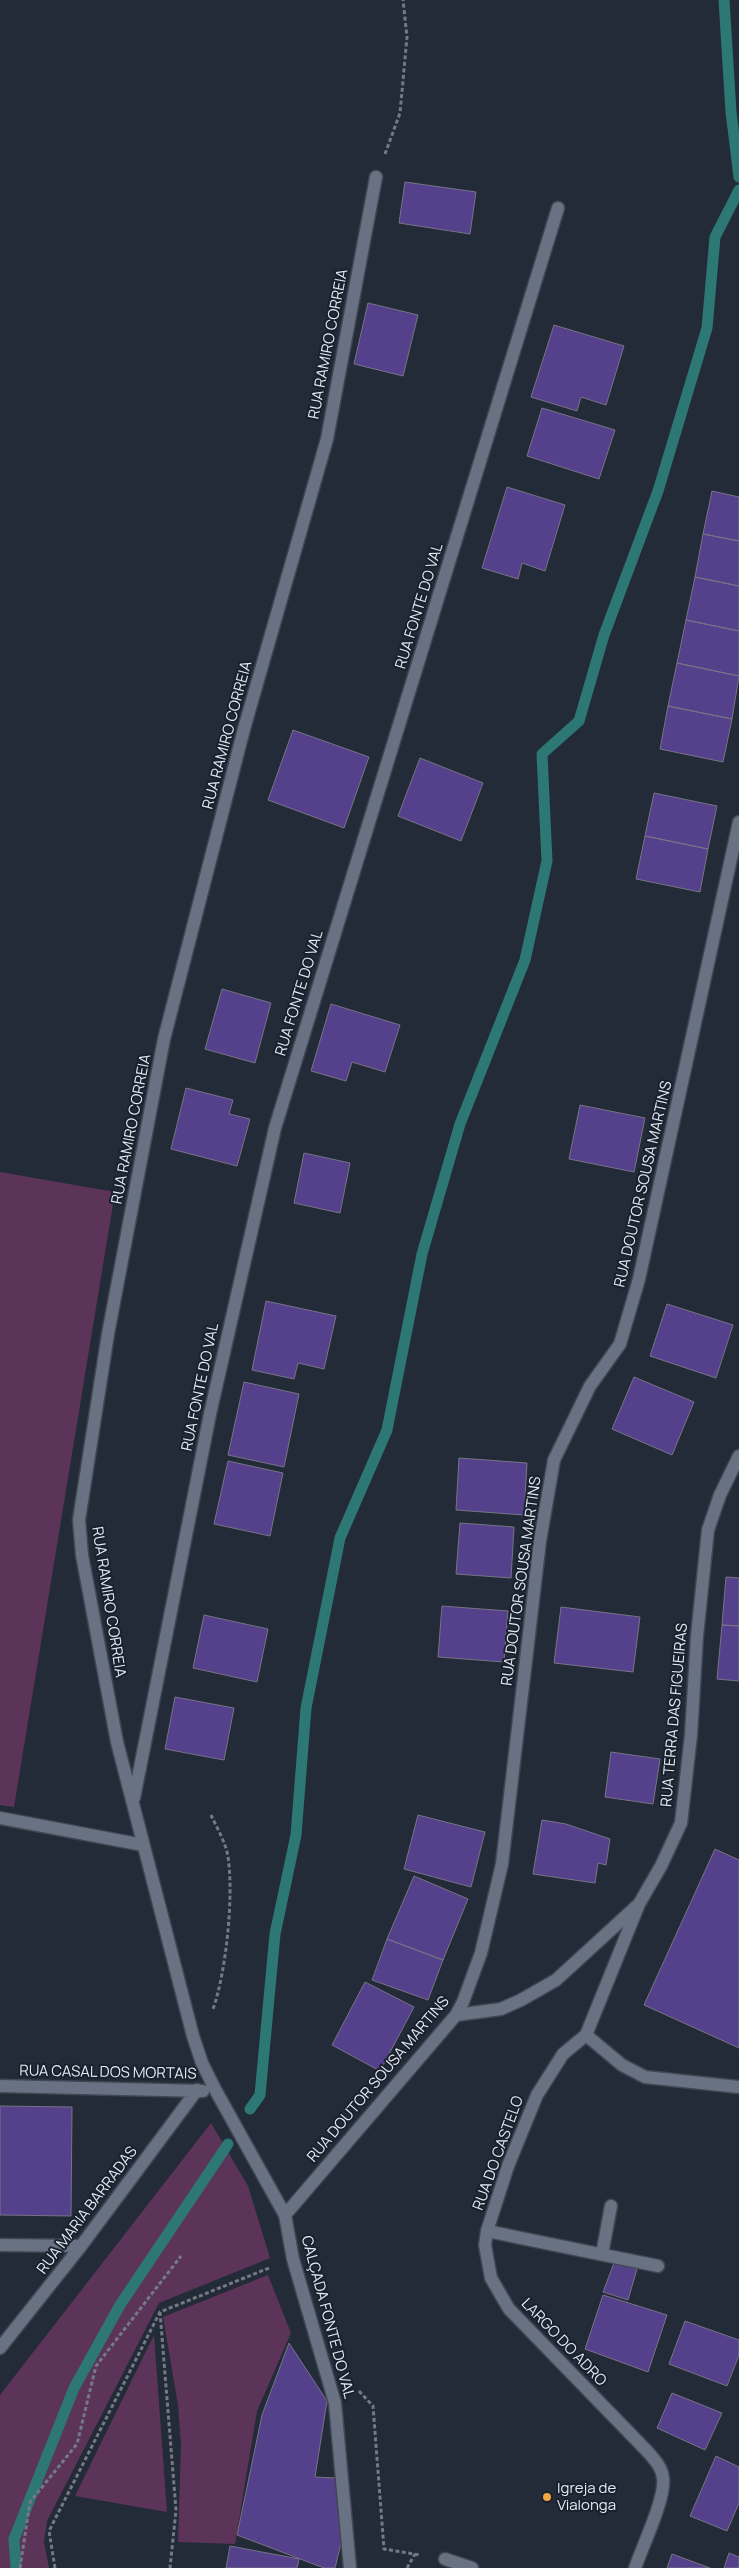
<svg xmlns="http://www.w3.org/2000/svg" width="739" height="2568" viewBox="0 0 739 2568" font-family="Manrope,sans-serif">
	<rect width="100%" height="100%" fill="#232b38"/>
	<path fill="#5c345a" d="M0,1172L115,1192L14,1807L0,1805Z
		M211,2123L248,2186L270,2258L159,2303L47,2521L44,2542L49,2568H0V2395Z
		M268,2275L291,2333L257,2411L235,2544L178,2542L181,2445L178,2405L163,2317Z
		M154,2335L167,2512L75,2496Z"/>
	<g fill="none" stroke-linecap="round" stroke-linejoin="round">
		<path stroke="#2d7774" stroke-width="11" d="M724,0L731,112L739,177
			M250,2109L260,2095L275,1934L296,1835L306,1708L340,1538L387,1430L422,1254L460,1124L525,960L547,861L542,754L579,721L604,635L658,491L707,328L715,237L739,190
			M16,2568L14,2539L74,2388L120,2305L228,2144"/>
	</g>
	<path fill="#55408b" stroke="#777485" d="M405,182L476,192L470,234L399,223Z
		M368,303L418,315L403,376L354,364Z
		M554,325L624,346L606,405L581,397L577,411L531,397Z
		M542,408L615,430L599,479L527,456Z
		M507,487L565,505L545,571L522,563L518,579L482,568Z
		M712,491L739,497V541L703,534Z
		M703,534L739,541V586L695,577Z
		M695,577L739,586V631L686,620Z
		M686,620L739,631V676L677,663Z
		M677,663L739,676L732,719L668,706Z
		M668,706L732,719L723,762L660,749Z
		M293,730L369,757L344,828L268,800Z
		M420,758L483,783L461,841L398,816Z
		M654,793L717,806L708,849L645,836Z
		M645,836L708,849L700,892L636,879Z
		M222,989L271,1003L255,1063L205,1049Z
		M331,1004L400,1025L385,1072L352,1062L346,1081L311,1071Z
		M186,1088L233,1100L229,1114L250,1119L237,1166L171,1149Z
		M580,1105L645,1118L634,1172L569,1159Z
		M304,1153L350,1163L340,1213L294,1203Z
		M266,1301L336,1316L324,1369L298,1363L294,1379L252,1370Z
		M667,1304L733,1325L716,1378L650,1356Z
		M634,1377L694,1402L672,1455L612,1429Z
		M244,1382L299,1394L284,1467L228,1455Z
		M459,1458L527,1463L524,1515L456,1510Z
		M228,1461L283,1473L270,1536L214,1524Z
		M460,1523L514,1527L511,1578L456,1574Z
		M726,1577L739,1578V1626L722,1625Z
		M442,1606L508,1611L504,1662L438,1657Z
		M561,1607L640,1617L633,1672L554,1663Z
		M204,1615L268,1629L257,1682L193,1668Z
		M722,1625L739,1626V1681L717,1679Z
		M175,1697L234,1708L224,1760L165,1749Z
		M611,1752L660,1759L653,1804L605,1797Z
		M418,1815L485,1832L471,1887L404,1869Z
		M542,1820L566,1824L610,1839L606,1865L598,1863L595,1883L533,1874Z
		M715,1849L739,1860V2048L644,2005Z
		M414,1876L468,1899L443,1960L387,1939Z
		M387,1939L443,1960L428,2000L372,1980Z
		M365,1982L414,2007L380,2071L332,2045Z
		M0,2106L72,2107L71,2216L0,2215Z
		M614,2263L637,2269L628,2300L603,2292Z
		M603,2295L667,2315L648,2372L585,2349Z
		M685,2321L739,2340V2355L727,2386L669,2364Z
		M289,2343L327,2401L315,2477L336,2478L341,2543L335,2568H324L237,2535L262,2415Z
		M672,2393L722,2413L705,2450L657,2428Z
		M716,2456L739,2467V2503L727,2531L690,2516Z
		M230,2546L299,2559L297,2568H226Z
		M729,2553L739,2557V2568H724Z
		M672,2554L710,2568H667Z"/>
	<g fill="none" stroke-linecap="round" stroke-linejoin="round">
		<defs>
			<path id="service" d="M0,1818L143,1845"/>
			<path id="minor" d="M134,1798L210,1414L275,1128L558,208
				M456,2015L501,2009L521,2000L556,1980L639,1904L661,1866L681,1823L691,1735L697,1636L708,1530L720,1495L739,1456
				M586,2035L622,2065L645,2077L739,2087
				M0,2086L203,2091
				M285,2215L456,2015L463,2002L481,1953L502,1864L540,1541L554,1460L590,1386L620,1344L639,1279L739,822
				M487,2231L658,2266
				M0,2245L81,2246
				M602,2254L611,2206
				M0,2348L81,2246L197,2090
				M445,2559L472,2568
				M350,2568L335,2403L293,2259L285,2215L216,2091L202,2063L193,2036L117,1742L82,1555L79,1520L108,1334L164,1039L244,729L327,439L376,177
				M635,2568C642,2547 666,2498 663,2478C662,2467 654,2459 647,2451L509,2309L491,2278L485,2245L487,2231L508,2166L537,2095L563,2054L586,2035L639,1904"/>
		</defs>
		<use href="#service" stroke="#404652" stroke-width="15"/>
		<use href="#minor" stroke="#404652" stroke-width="15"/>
		<path stroke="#737a85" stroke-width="3" stroke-dasharray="4 2.5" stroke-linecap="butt" d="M385,154L400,113L407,37L403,0
			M211,1815C217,1828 226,1843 228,1857C234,1896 226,1973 213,2009
			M160,2312L176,2510L170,2568
			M359,2391L373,2406L384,2549L420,2555
			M20,2568L30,2502L77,2444L96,2366L181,2256
			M55,2568L49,2531L160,2312L269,2268
			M407,2568L415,2554"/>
		<use href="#service" stroke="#687282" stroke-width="12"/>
		<use href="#minor" stroke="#687282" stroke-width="12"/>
	</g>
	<circle fill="#f1a640" stroke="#19212e" stroke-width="2" cx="547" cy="2497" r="5"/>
	<g text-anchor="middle" stroke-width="4" stroke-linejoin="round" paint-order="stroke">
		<g font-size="15" fill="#e4e9f2" stroke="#19212e">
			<text transform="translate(328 344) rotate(-79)" y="5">RUA RAMIRO CORREIA</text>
			<text transform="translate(419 606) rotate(-73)" y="5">RUA FONTE DO VAL</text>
			<text transform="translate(227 735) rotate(-75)" y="5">RUA RAMIRO CORREIA</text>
			<text transform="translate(299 993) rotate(-73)" y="5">RUA FONTE DO VAL</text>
			<text transform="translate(131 1129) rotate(-79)" y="5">RUA RAMIRO CORREIA</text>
			<text transform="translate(643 1184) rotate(-77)" y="5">RUA DOUTOR SOUSA MARTINS</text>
			<text transform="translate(200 1387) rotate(-78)" y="5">RUA FONTE DO VAL</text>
			<text transform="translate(521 1581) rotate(-82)" y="5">RUA DOUTOR SOUSA MARTINS</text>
			<text transform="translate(109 1602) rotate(81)" y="5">RUA RAMIRO CORREIA</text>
			<text transform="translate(674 1715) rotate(-85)" y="5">RUA TERRA DAS FIGUEIRAS</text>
			<text transform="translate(108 2072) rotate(1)" y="5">RUA CASAL DOS MORTAIS</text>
			<text transform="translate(378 2079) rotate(-50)" y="5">RUA DOUTOR SOUSA MARTINS</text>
			<text transform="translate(498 2153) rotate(-70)" y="5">RUA DO CASTELO</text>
			<text transform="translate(87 2210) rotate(-53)" y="5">RUA MARIA BARRADAS</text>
			<text transform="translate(328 2317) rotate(75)" y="5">CALÇADA FONTE DO VAL</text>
			<text transform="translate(564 2342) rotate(46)" y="5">LARGO DO ADRO</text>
		</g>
		<g font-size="15" fill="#e4e9f2" stroke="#19212e" text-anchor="start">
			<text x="557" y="2493">Igreja de<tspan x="557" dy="17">Vialonga</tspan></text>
		</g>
	</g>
</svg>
